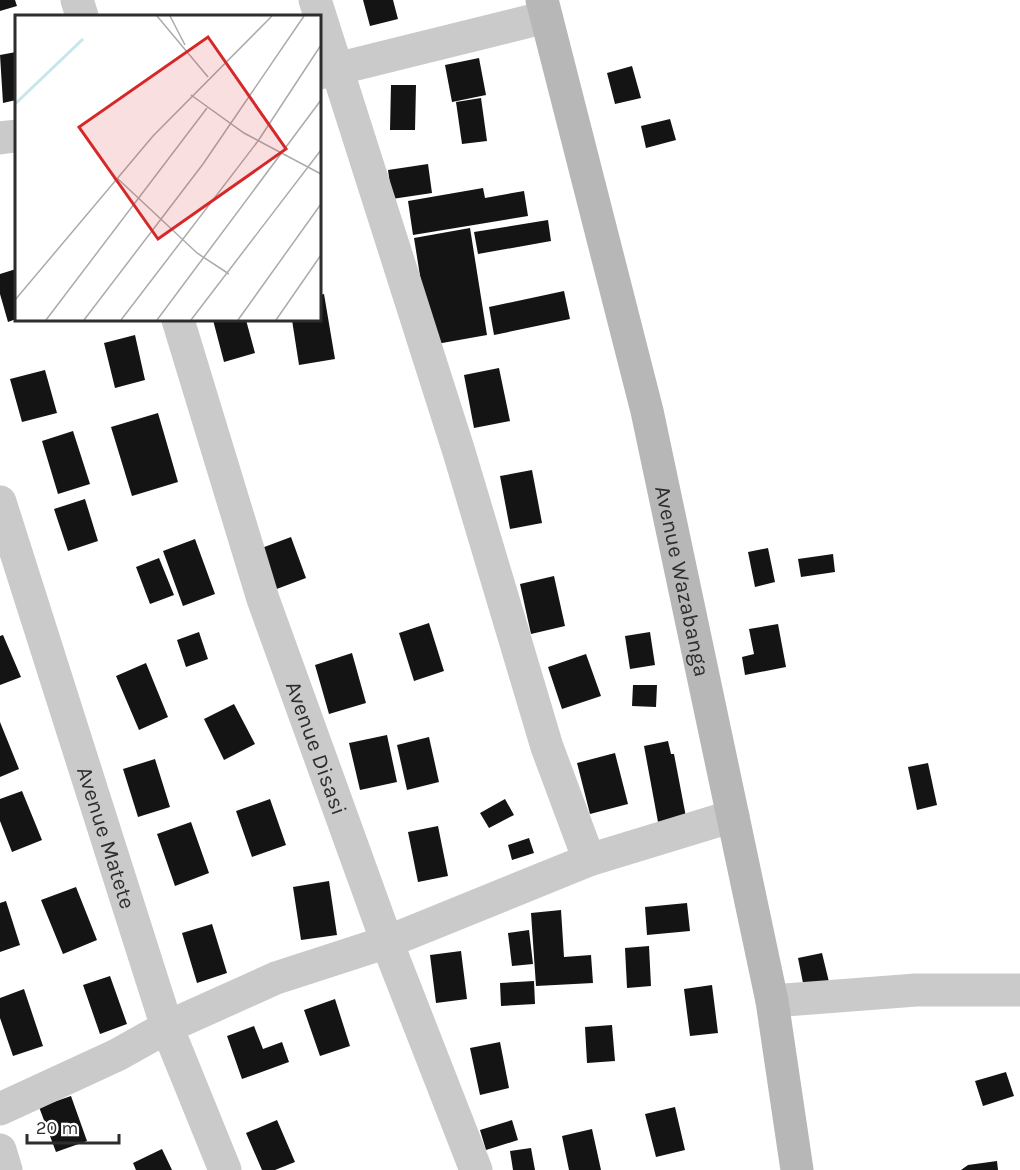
<svg xmlns="http://www.w3.org/2000/svg" width="1020" height="1170" viewBox="0 0 1020 1170" font-family="Karla,sans-serif">
	<rect width="100%" height="100%" fill="#fff"/>
	<path fill="#141414" d="M0,0H15L17,6L0,11Z
		M363,0H393L398,19L370,26Z
		M16,52V100L3,103L0,55Z
		M479,58L486,95L452,102L445,65Z
		M632,66L641,98L615,104L607,73Z
		M391,85H416L415,130H390Z
		M481,98L487,141L462,144L456,102Z
		M670,119L676,140L646,148L641,126Z
		M428,164L432,193L392,199L388,170Z
		M483,188L485,198L524,191L528,216L413,235L408,201Z
		M548,220L551,241L478,254L474,232Z
		M470,228L487,335L431,345L414,238Z
		M16,269V319L8,322L0,294V274Z
		M564,291L570,319L494,335L489,307Z
		M324,294L335,359L299,365L292,320H320V295Z
		M213,320H246L255,353L224,362Z
		M135,335L145,380L115,388L104,343Z
		M499,368L510,421L474,428L464,375Z
		M45,370L57,413L22,422L10,379Z
		M158,413L178,482L132,496L111,427Z
		M73,431L90,484L58,494L42,441Z
		M532,470L542,523L510,529L500,476Z
		M85,499L98,541L68,551L54,509Z
		M291,537L306,578L274,590L259,549Z
		M195,539L215,594L183,606L163,551Z
		M768,548L775,582L755,587L748,552Z
		M833,554L835,572L801,577L798,559Z
		M159,558L174,595L150,604L136,567Z
		M554,576L565,626L531,634L520,584Z
		M429,623L444,671L414,681L399,633Z
		M778,624L786,667L745,675L742,657L754,654L749,629Z
		M199,632L208,659L186,667L177,640Z
		M650,632L655,665L630,669L625,636Z
		M3,635L21,677L0,685V636Z
		M352,653L366,703L329,714L315,665Z
		M586,654L601,696L562,709L548,667Z
		M146,663L168,717L139,730L116,676Z
		M633,685H657L656,707L632,706Z
		M234,704L255,744L224,760L204,719Z
		M0,722L19,769L0,777Z
		M387,735L397,782L360,790L349,743Z
		M429,737L439,782L407,790L397,745Z
		M668,741L671,754H674L686,817L658,822L644,746Z
		M615,753L628,804L590,814L577,763Z
		M155,759L170,807L138,817L123,769Z
		M928,763L937,805L917,810L908,767Z
		M22,791L42,840L12,852L0,821V799Z
		M270,799L286,845L252,857L236,811Z
		M505,799L514,815L489,828L480,813Z
		M191,822L209,873L175,886L157,834Z
		M438,826L448,876L418,882L408,832Z
		M529,838L534,853L512,860L508,845Z
		M329,881L337,935L301,940L293,887Z
		M76,887L97,940L63,954L41,900Z
		M6,901L20,945L0,952V903Z
		M687,903L690,931L647,935L645,907Z
		M561,910L564,957L591,955L593,983L536,986L531,913Z
		M212,924L227,973L197,983L182,933Z
		M529,930L533,964L512,966L508,933Z
		M649,946L651,986L627,988L625,948Z
		M461,951L467,999L436,1003L430,955Z
		M822,953L829,982L804,988L798,958Z
		M110,976L127,1024L100,1034L83,985Z
		M534,981L535,1004L501,1006L500,983Z
		M712,985L718,1033L690,1036L684,989Z
		M24,989L43,1046L13,1056L0,1018V998Z
		M335,999L350,1046L320,1056L304,1010Z
		M612,1025L615,1061L587,1063L585,1027Z
		M254,1026L263,1049L282,1042L289,1062L242,1079L227,1036Z
		M500,1042L509,1088L480,1095L470,1048Z
		M1006,1072L1014,1096L983,1106L975,1081Z
		M71,1096L87,1141L56,1152L39,1107Z
		M675,1107L685,1150L656,1157L645,1114Z
		M277,1120L295,1162L275,1170H262L246,1133Z
		M512,1120L518,1140L486,1150L480,1130Z
		M592,1129L601,1170H569L562,1136Z
		M531,1148L535,1170H513L510,1151Z
		M162,1149L172,1170H136L133,1163Z
		M997,1161L998,1170H961L968,1165Z"/>
	<g fill="none" stroke-linecap="round" stroke-linejoin="round">
		<g stroke="#cacaca" stroke-width="33">
			<path d="M77,0L82,16"/>
			<path d="M315,0L459,452L547,747L589,860"/>
			<path d="M320,73L546,17"/>
			<path d="M0,138L16,136"/>
			<path id="s1" d="M178,320L263,599L387,942L476,1170"/>
			<path id="s2" d="M0,502L167,1027L225,1170"/>
			<path d="M772,1001L916,990H1020"/>
			<path d="M0,1109L117,1055L167,1027L276,978L387,942L589,860L733,816"/>
			<path d="M0,1150L6,1170"/>
		</g>
		<path stroke="#b7b7b7" stroke-width="33" id="s3" d="M542,0L647,411L772,1001L797,1170"/>
	</g>
	<g text-anchor="middle" stroke-width="6" stroke-linejoin="round" paint-order="stroke">
		<g font-size="22" fill="#2d2d2d" stroke="#fff">
			<text dy="8" stroke="none"><textPath href="#s3" startOffset="598">Avenue Wazabanga</textPath></text>
			<text dy="8" stroke="none"><textPath href="#s1" startOffset="450">Avenue Disasi</textPath></text>
			<text dy="8" stroke="none"><textPath href="#s2" startOffset="352">Avenue Matete</textPath></text>
		</g>
	</g>
	<g transform="translate(15 15)">
		<rect width="306" height="306" fill="#fff"/>
		<path fill="none" stroke="#c7e6ea" stroke-width="3" d="M0,89L68,24"/>
		<path fill="none" stroke="#ababab" stroke-width="1.5" d="M142,1L193,62M155,1L170,30M176,80L229,118L306,159M102,163L182,238L214,259M0,285L138,121L257,1M31,305L192,93M69,305L188,149L289,1M106,305L243,126L306,30M142,305L306,85M176,305L306,135M223,305L306,189M261,305L306,240"/>
		<path fill="#d62828" fill-opacity="0.15" stroke="#d62828" stroke-width="3" d="M193,22L271,134L143,224L64,112Z"/>
		<rect width="306" height="306" fill="none" stroke="#2d2d2d" stroke-width="3"/>
	</g>
	<path d="M27 1134v9h92v-9" fill="none" stroke="#2d2d2d" stroke-width="3"/>
	<text x="36" y="1134" font-size="18" fill="#2d2d2d" stroke="#ffffff" stroke-width="4.5" paint-order="stroke">20 m</text>
</svg>
